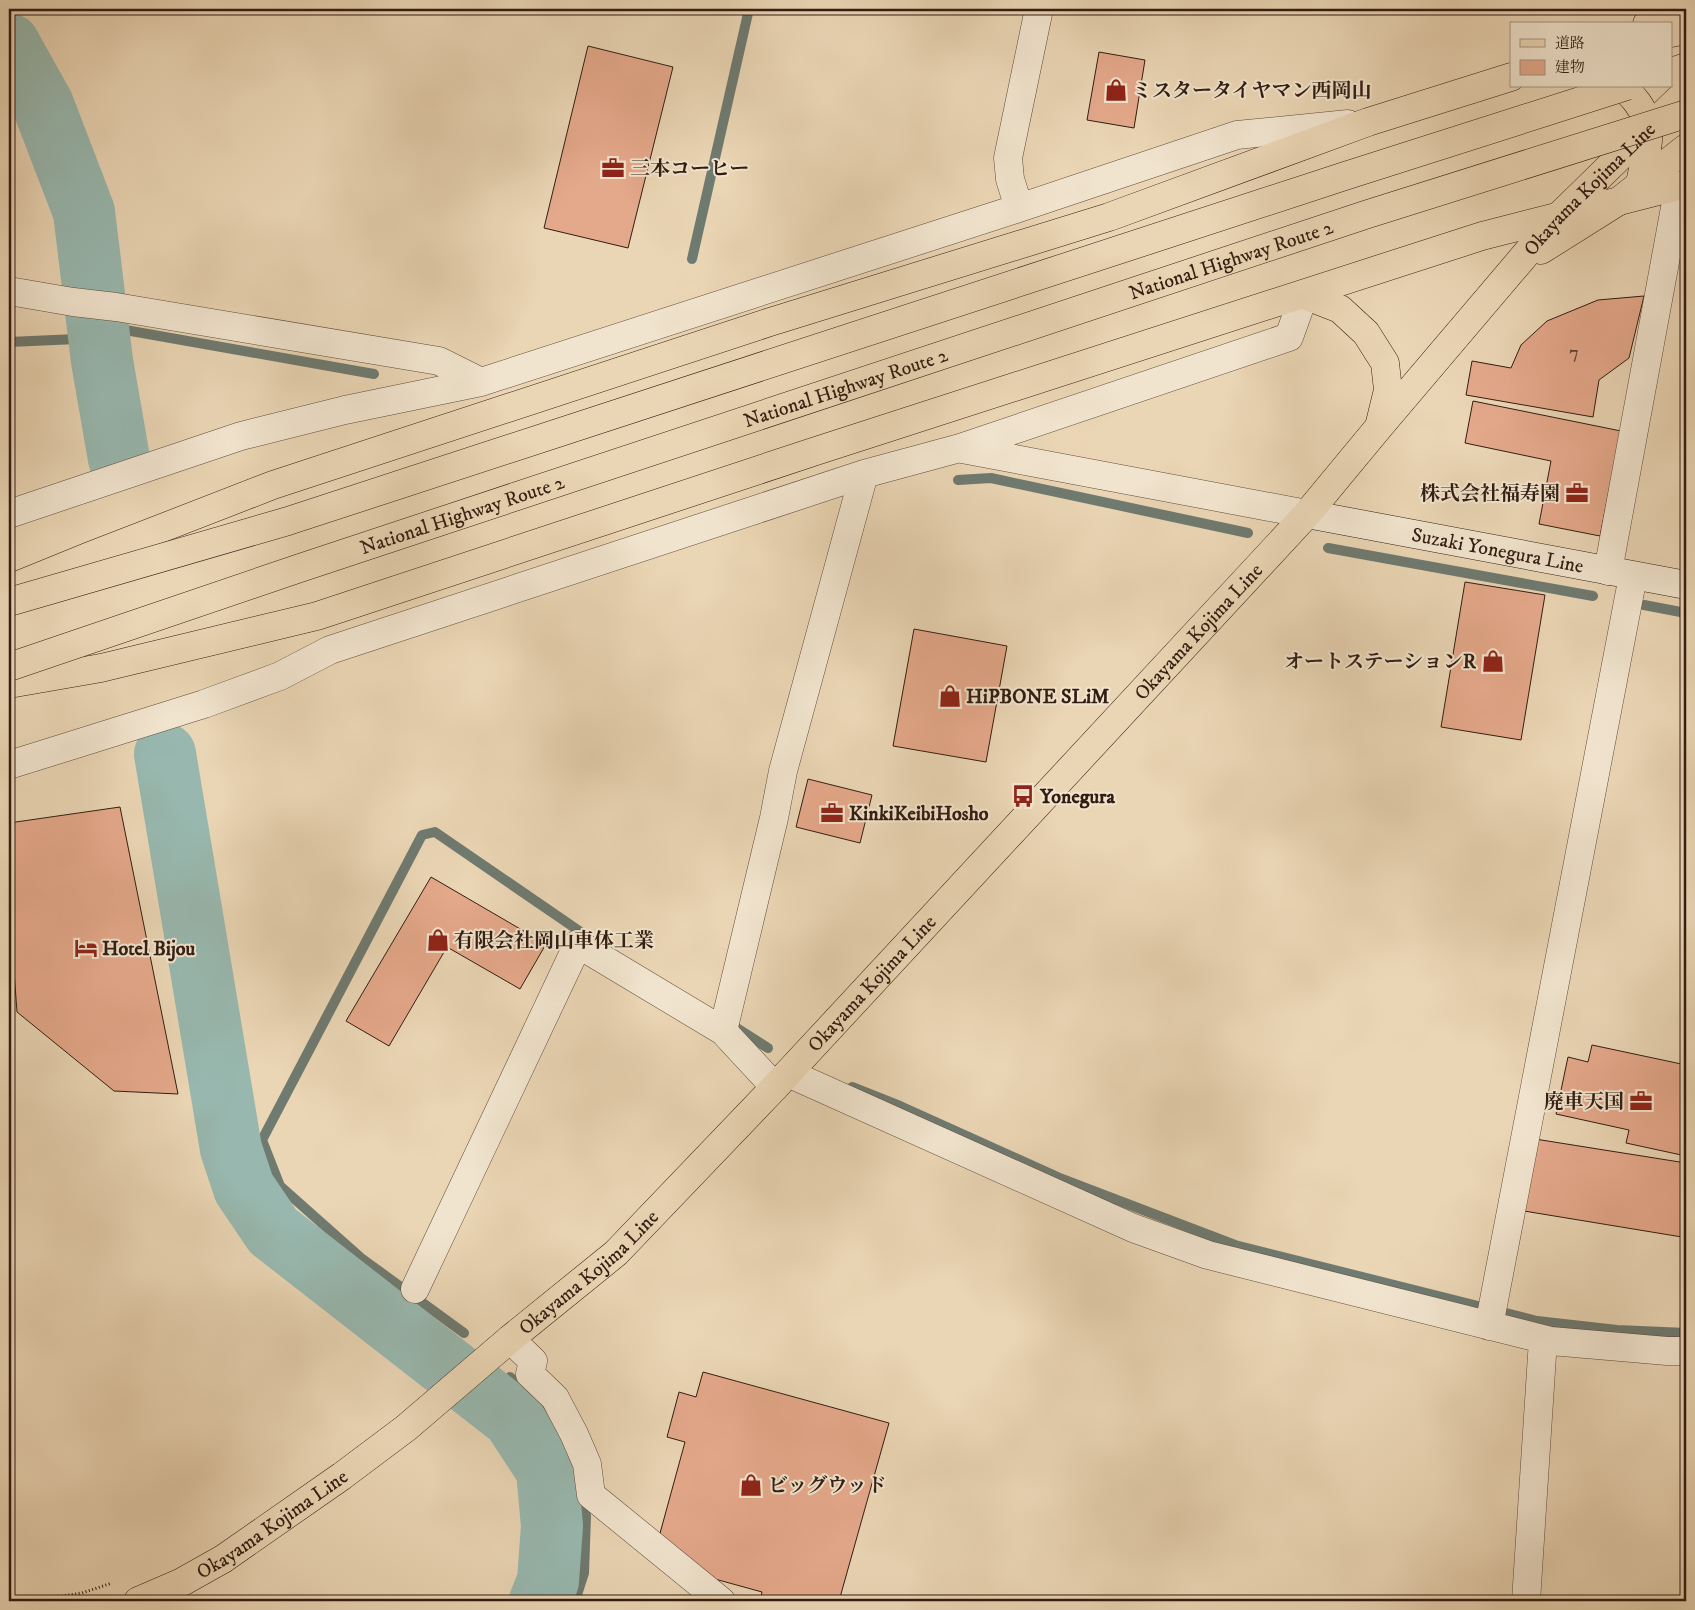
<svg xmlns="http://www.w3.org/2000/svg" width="1695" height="1610" viewBox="0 0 1695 1610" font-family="'IM FELL DW Pica','Noto Serif JP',serif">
	<rect width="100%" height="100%" fill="#ead5b4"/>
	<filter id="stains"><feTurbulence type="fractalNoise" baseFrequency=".004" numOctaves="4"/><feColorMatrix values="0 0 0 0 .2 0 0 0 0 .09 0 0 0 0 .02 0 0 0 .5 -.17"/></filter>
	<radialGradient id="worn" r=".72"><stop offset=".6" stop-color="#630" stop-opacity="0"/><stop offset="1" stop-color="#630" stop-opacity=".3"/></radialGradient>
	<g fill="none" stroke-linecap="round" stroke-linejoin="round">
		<path stroke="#6f7a70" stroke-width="10" d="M692,259L749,9
			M98,328H114L374,374
			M9,342L99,338
			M958,480L991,478L1248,533
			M1328,548L1593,596
			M1644,605L1686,613
			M735,1027L768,1048
			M852,1087L900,1106L1062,1179L1235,1245L1537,1321L1617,1330L1686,1333
			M464,1333L361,1258L280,1186L262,1140L422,835L435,832L588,937
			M510,1377L556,1425L558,1430
			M575,1601L584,1573L586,1516L581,1495"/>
		<path stroke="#98b8af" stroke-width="62" d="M9,44L43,105L84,212L102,361L119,459
			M165,754L231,1149L244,1188L273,1231L513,1418L547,1470L552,1526L548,1581L540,1601"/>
	</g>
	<path fill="#e4a88a" stroke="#321d12" d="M588,46L673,67L628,248L544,228Z
		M1099,52L1145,60L1134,128L1087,120Z
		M1644,296L1629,358L1599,380L1593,417L1466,395L1472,361L1511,368L1521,345L1547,321L1598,300Z
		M1473,401L1621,431L1600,536L1539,524L1551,461L1465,443Z
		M1465,582L1545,595L1521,740L1441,727Z
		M914,629L1007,646L986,762L893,746Z
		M808,779L872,795L860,843L796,827Z
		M120,807L178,1094L114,1091L17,1012L9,904V823Z
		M431,877L546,944L520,989L447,947L389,1046L346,1021Z
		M1592,1045L1686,1065V1156L1626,1143L1629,1130L1556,1114L1568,1057L1588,1062Z
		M1535,1139L1686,1163V1210L1682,1237L1524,1211Z
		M703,1372L889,1423L839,1601H760L762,1592L693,1573L659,1537L685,1442L667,1437L679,1392L696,1397Z"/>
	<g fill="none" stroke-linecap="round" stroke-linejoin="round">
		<defs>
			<path id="minor" d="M1019,208L1010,179L1008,158L1039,9
				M9,291L73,302L116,307L439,361L481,382
				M962,449L1307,514
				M9,514L241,436L345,410L481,382L1019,208L1237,135L1348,124
				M1608,571L1679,186
				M9,765L204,704L280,676L330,650L864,474L960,448L1289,337L1304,295
				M723,1031L774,818L783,771L864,474
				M788,1073L1133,1228L1208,1255L1551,1341L1667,1351H1686
				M415,1289L578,944L723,1031L775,1087
				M1489,1326L1633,576
				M510,1339L533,1361L530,1374L555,1398L574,1434L587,1464L591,1495L721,1601
				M1526,1601L1543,1340"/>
			<g id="secondary">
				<path id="s1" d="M1307,514L1686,585"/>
			</g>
			<g id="primary">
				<path d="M1647,24L1686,9"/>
				<path d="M1541,250L1619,201L1686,148"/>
				<path d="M1304,295L1340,309L1366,333L1385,363L1388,390L1380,423"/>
				<path id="s2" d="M138,1601L182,1582L223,1559L342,1476L406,1428L510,1339L616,1253L775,1087L1307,514L1379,427L1537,241L1559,216L1686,92"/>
			</g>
			<path id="trunk" d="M1671,33L1686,30
				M1671,72L1686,67
				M1617,86C1633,92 1646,112 1648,128C1650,142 1643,169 1640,183
				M9,589L90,556L273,485L770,322L1109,217L1368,122L1511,77
				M9,684L101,668L317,616L816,451L1482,236L1686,184"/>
		</defs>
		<use href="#minor" stroke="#604b3a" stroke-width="29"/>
		<use href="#secondary" stroke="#321d12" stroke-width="29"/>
		<use href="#primary" stroke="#321d12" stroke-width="29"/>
		<use href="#trunk" stroke="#321d12" stroke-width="29"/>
		<path stroke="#321d12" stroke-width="3" stroke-dasharray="1 2.5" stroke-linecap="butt" d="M9,1599L62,1596L82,1593L112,1583"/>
		<use href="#minor" stroke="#f1e4ce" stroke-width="28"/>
		<use href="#secondary" stroke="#f1e4ce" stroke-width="28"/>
		<use href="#primary" stroke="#ead5b4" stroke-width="28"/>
		<use href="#trunk" stroke="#ead5b4" stroke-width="28"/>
		<defs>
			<g id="trunk-bridge">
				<path d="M9,602L288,521L1348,175L1627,86"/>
				<path id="s3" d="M9,667L300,568L1368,214L1686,114"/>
			</g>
		</defs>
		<use href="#trunk-bridge" stroke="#321d12" stroke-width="29" stroke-linecap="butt"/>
		<use href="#trunk-bridge" stroke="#ead5b4" stroke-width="28"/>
	</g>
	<defs>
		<symbol id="shop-bare" viewBox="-9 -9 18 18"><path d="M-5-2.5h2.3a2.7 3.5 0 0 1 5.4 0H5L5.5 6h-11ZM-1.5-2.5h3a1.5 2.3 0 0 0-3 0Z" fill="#8f2418" stroke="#f1e4ce" stroke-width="2.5" paint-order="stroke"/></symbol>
		<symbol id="office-bare" viewBox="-9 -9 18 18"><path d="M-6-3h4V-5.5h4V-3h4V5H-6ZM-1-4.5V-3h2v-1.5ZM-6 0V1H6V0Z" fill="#8f2418" stroke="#f1e4ce" stroke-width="2.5" paint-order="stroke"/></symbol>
		<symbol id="bus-bare" viewBox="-9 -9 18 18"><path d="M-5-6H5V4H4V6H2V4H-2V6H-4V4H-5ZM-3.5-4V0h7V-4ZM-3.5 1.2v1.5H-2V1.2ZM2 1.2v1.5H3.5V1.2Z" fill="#8f2418" stroke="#f1e4ce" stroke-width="2.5" paint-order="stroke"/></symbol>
		<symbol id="hotel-bare" viewBox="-9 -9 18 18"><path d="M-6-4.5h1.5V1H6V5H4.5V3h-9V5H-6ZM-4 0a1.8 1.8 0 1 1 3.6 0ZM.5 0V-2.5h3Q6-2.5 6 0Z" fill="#8f2418" stroke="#f1e4ce" stroke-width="2.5" paint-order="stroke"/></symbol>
	</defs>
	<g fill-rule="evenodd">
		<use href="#shop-bare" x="1100" y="74" width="32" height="32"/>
		<use href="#office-bare" x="597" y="152" width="32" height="32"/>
		<use href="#office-bare" x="1561" y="477" width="32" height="32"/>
		<use href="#shop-bare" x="1477" y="645" width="32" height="32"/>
		<use href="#shop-bare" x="934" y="680" width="32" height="32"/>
		<use href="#bus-bare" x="1007" y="780" width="32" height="32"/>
		<use href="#office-bare" x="816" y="797" width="32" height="32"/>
		<use href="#shop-bare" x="422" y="924" width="32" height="32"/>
		<use href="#hotel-bare" x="70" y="932" width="32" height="32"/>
		<use href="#office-bare" x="1625" y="1085" width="32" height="32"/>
		<use href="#shop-bare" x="735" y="1469" width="32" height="32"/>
	</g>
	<g text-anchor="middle" stroke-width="4" stroke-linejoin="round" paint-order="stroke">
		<g font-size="18" fill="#5e4030">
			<text x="1574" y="358">7</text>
		</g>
		<g font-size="20" font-weight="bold" fill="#321d12" stroke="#f1e4ce" text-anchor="start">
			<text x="1132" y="97">ミスタータイヤマン西岡山</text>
			<text x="630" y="175">三本コーヒー</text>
			<text x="1560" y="500" text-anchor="end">株式会社福寿園</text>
			<text x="1476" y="668" text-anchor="end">オートステーションR</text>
			<text x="966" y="703">HiPBONE SLiM</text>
			<text x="1040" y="803">Yonegura</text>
			<text x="849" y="820">KinkiKeibiHosho</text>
			<text x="454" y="947">有限会社岡山車体工業</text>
			<text x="102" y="955">Hotel Bijou</text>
			<text x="1624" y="1108" text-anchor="end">廃車天国</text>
			<text x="768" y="1492">ビッグウッド</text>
		</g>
		<g font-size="20" fill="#321d12" stroke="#f1e4ce">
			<text dy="7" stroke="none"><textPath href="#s2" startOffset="2036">Okayama Kojima Line</textPath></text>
			<text dy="7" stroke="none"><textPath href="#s3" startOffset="1288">National Highway Route 2</textPath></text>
			<text dy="7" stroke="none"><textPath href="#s3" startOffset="882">National Highway Route 2</textPath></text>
			<text dy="7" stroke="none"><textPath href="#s3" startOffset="478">National Highway Route 2</textPath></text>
			<text dy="7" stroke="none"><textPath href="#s1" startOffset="194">Suzaki Yonegura Line</textPath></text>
			<text dy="7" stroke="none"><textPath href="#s2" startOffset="1445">Okayama Kojima Line</textPath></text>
			<text dy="7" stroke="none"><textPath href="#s2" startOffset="965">Okayama Kojima Line</textPath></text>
			<text dy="7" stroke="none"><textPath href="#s2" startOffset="560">Okayama Kojima Line</textPath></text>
			<text dy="7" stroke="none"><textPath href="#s2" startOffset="155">Okayama Kojima Line</textPath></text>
		</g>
	</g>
	<rect width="1695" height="1610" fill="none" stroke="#ead5b4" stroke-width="30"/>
	<rect x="10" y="10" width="1675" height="1590" fill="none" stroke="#321d12" stroke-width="2.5"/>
	<rect x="15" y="15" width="1665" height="1580" fill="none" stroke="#321d12"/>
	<rect x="1510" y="22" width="162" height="65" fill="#f1e4ce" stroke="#a59483"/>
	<rect x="1520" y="39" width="25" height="8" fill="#ead5b4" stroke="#a59483"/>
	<text x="1555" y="48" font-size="15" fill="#321d12">道路</text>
	<rect x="1520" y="60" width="25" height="15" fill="#e4a88a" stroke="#a59483"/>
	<text x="1555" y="72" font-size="15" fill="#321d12">建物</text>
	<rect width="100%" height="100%" filter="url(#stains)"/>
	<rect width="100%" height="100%" fill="url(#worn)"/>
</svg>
